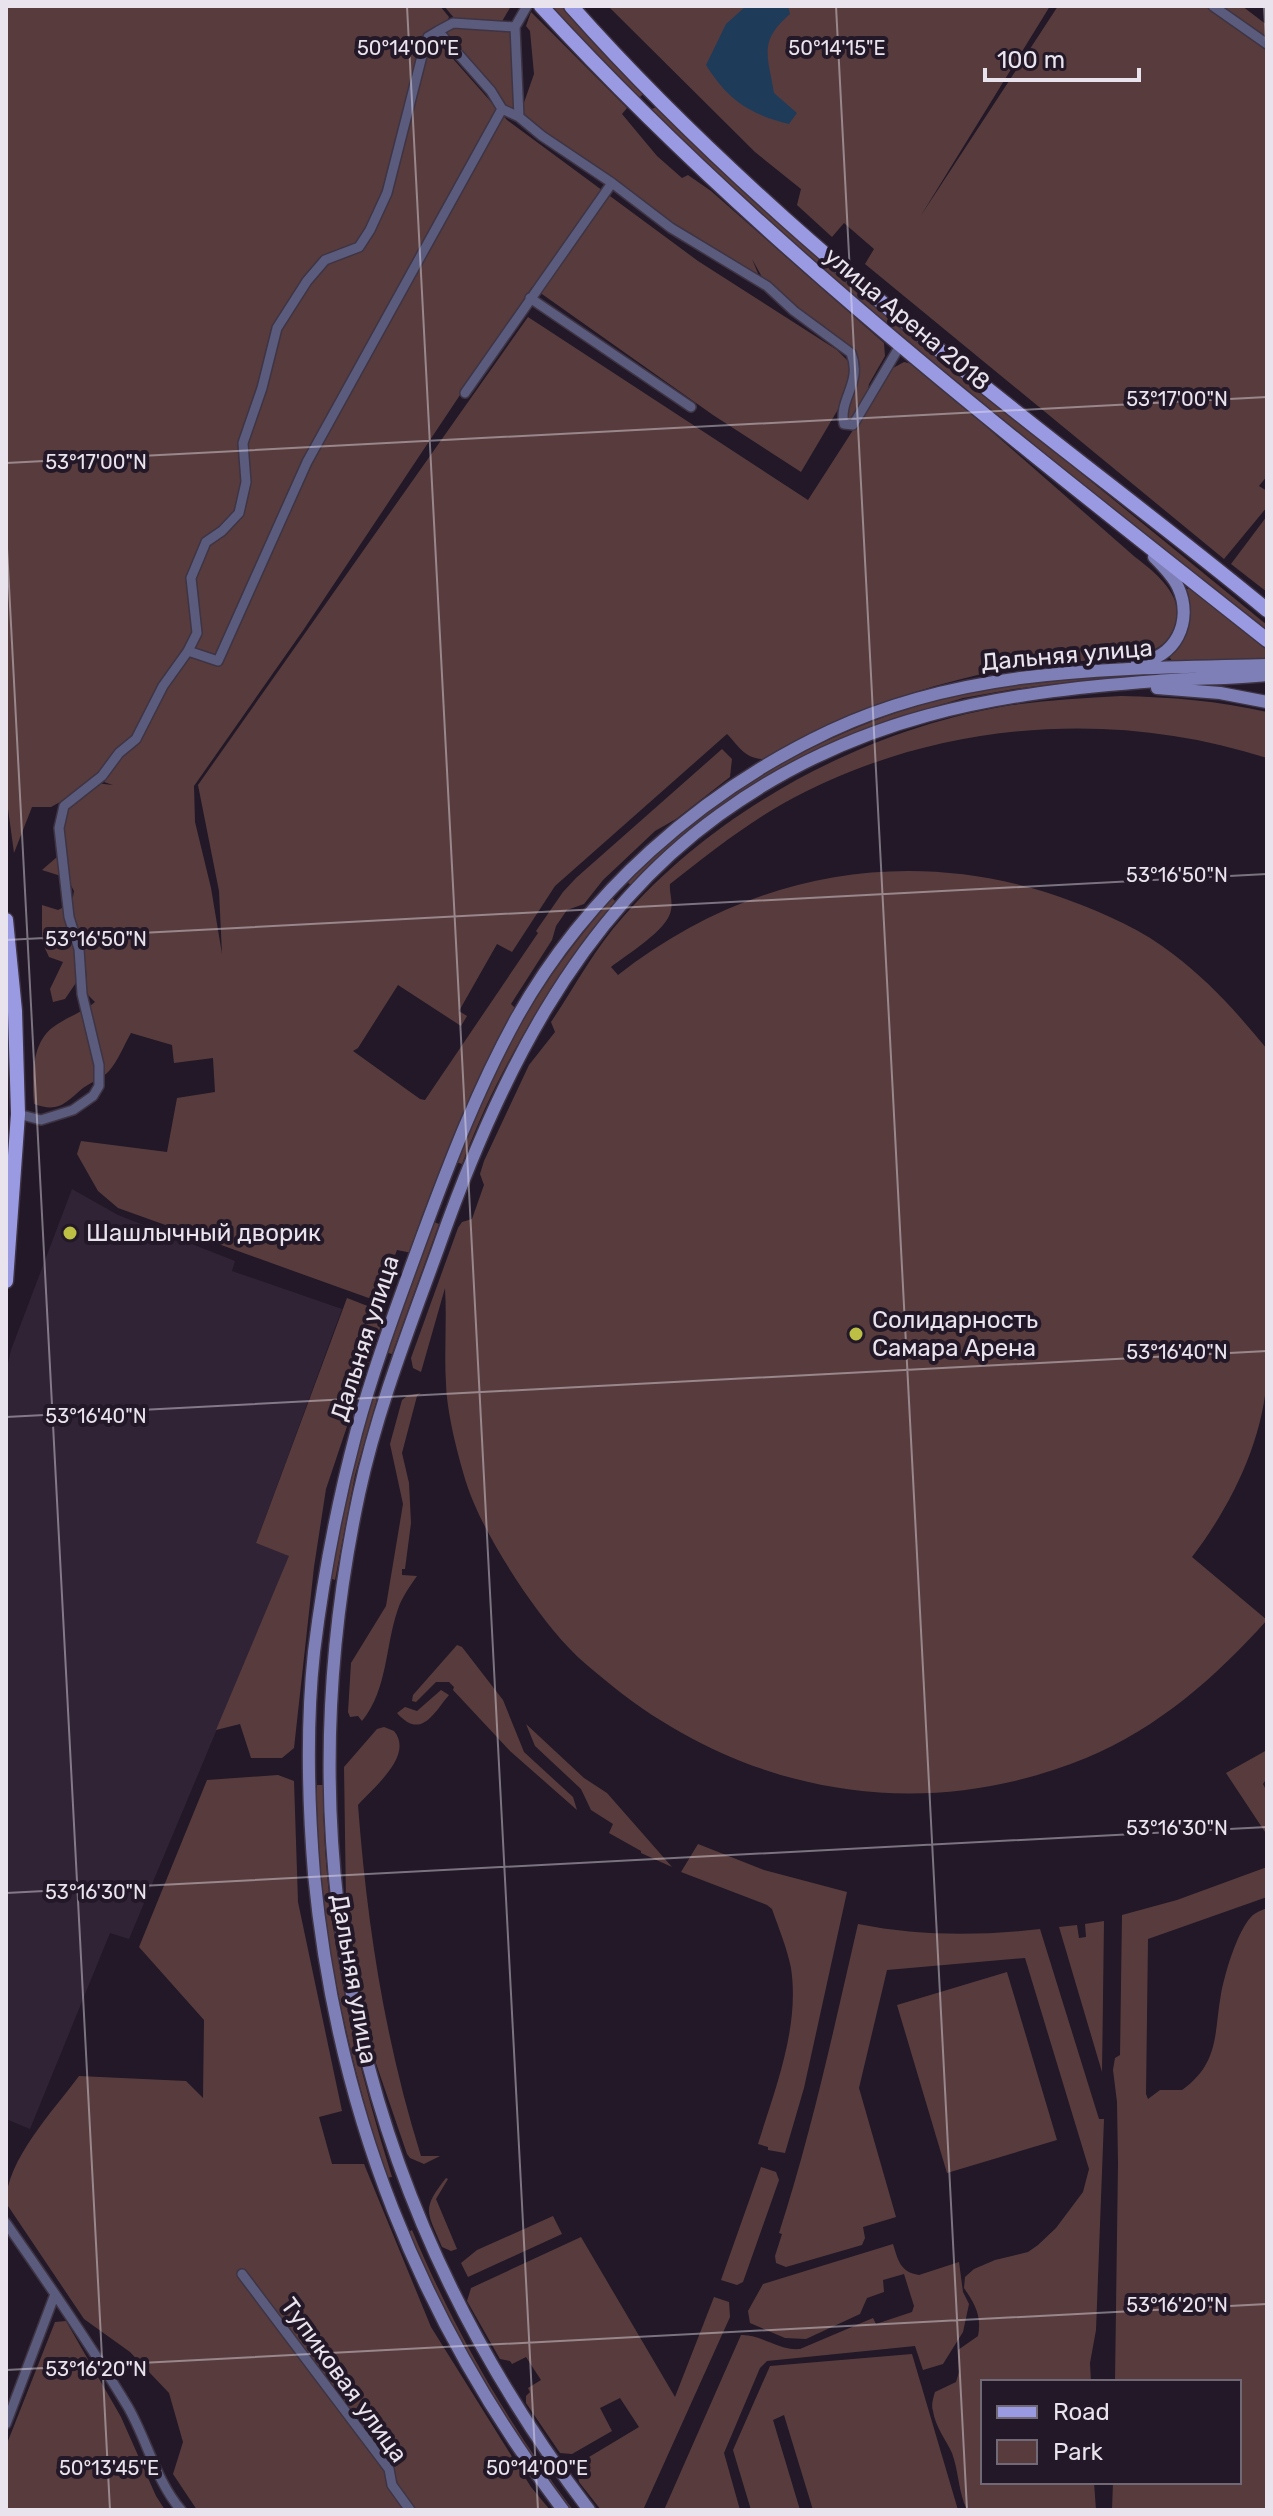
<svg xmlns="http://www.w3.org/2000/svg" width="1273" height="2516" viewBox="0 0 1273 2516" font-family="Rubik,sans-serif">
	<rect width="100%" height="100%" fill="#221827"/>
	<path fill="#302336" d="M72,1189L118,1215L235,1261L232,1271L342,1309L256,1543L290,1555L129,1939L110,1933L30,2129L6,2119V1371L11,1350Z"/>
	<path fill="#583c3d" fill-rule="evenodd" d="M6,6H440L449,17L445,26L515,27L520,114L534,74L530,31L526,26L531,12L627,108L622,114L657,156L682,178L688,175L711,191L884,343L885,356L869,384L865,406L849,419L843,410V401L801,472L713,415L532,287L304,629L194,786L195,822L211,888L222,954L219,891L198,785L528,317L808,500L893,368L904,362L916,365L1135,557C1162,577 1195,606 1166,641C1148,663 1066,660 1037,664C976,673 912,690 855,714C838,721 821,728 805,737C791,744 777,755 762,759C744,758 738,745 727,734L555,886L512,952L497,944L459,1011L467,1016L461,1026L398,985L358,1048L353,1051L420,1099L425,1100L538,933L536,931L563,892L576,878L722,749L732,759L730,777L676,819L655,831L603,880L584,904L567,910L556,926L552,940L511,1004L516,1009L412,1253L397,1250L377,1301L118,1208L98,1191L77,1154L81,1141L167,1152L177,1098L215,1092L213,1058L174,1063L172,1045L131,1033C124,1045 118,1061 109,1071C102,1079 91,1082 83,1088C65,1103 59,1113 34,1104C32,1080 31,1044 52,1028C66,1017 82,1013 95,1002L87,994L86,968L65,999L53,1002L50,989L63,962L49,957L42,942V905L58,910L72,903L74,891L67,878L42,870L65,850L60,822L73,801L95,783L113,785L104,782L119,759L73,795L51,807H32L14,853L6,794ZM441,36L502,109L742,272L762,283L752,259L767,286L824,326L851,353L852,365L837,350L698,261L507,120L439,43Z
		M444,6H511L501,23L455,19Z
		M550,6H562L644,93L639,98Z
		M608,6H1050L920,217L1058,6H1242L1267,25V476L1259,486L1267,491V507L1224,559L865,264L874,249L844,223L832,237L797,205L801,189L755,152Z
		M658,107L798,240L842,278L1267,625V635L831,279L739,196L651,109Z
		M1267,516V592L1231,564Z
		M1189,587L1263,645L1267,652L1264,661L1173,663L1169,656C1188,637 1191,617 1185,592Z
		M1267,669L1071,682L1014,689L963,698L900,717L844,738L796,762L632,886L627,882C643,866 658,848 675,835C767,761 878,709 993,687C1083,670 1176,672 1267,669Z
		M1121,696C1171,697 1218,701 1267,712V758C1109,707 930,722 784,803C743,826 707,855 670,884C669,892 673,901 671,910C668,930 626,955 611,967L618,975C749,872 913,842 1071,901C1106,914 1144,931 1173,954C1209,981 1239,1015 1267,1049V1374C1264,1440 1231,1506 1192,1557L1267,1620C1217,1676 1157,1729 1086,1758C920,1826 742,1794 605,1680C593,1670 580,1660 569,1648C533,1610 483,1534 467,1485C458,1456 447,1414 446,1384C444,1352 447,1320 445,1288L421,1372L413,1368L411,1358L458,1228L462,1222L472,1219L484,1185L480,1174L484,1161L529,1065L555,1032L551,1022C574,988 595,948 623,917C718,808 867,728 1012,705C1048,700 1085,698 1121,696Z
		M612,898L616,902C549,986 500,1063 462,1164L456,1162C479,1107 502,1052 534,1002C557,965 584,931 612,898Z
		M434,1222L439,1224L392,1354L385,1352Z
		M347,1298L383,1312L381,1325L326,1489L314,1567L294,1748L282,1758H251L240,1724L216,1730L289,1556L256,1543Z
		M421,1393L417,1396L402,1453L409,1483L411,1523L405,1569H402V1575L417,1576C410,1586 402,1597 398,1609C385,1646 388,1689 362,1721L358,1716L350,1717L348,1712L351,1663L386,1606L403,1504L390,1444L402,1400L407,1396Z
		M371,1396L377,1399L355,1475L335,1580L330,1578L352,1466Z
		M457,1645L462,1647L503,1700L524,1752L573,1797L577,1810L510,1751L453,1690L454,1687L449,1682H436L416,1702L412,1701L413,1695Z
		M441,1690L449,1695C433,1714 421,1740 397,1713L405,1707L417,1711Z
		M526,1724L584,1778L607,1793L672,1867L641,1853V1851L609,1833L613,1824L591,1810L581,1789L535,1746Z
		M384,1727L394,1731C414,1755 375,1786 358,1805C367,1925 385,2041 421,2156H440L424,2164L410,2158L407,2154L366,2034L346,1901L344,1767L377,1729Z
		M1267,1750V1778L1263,1784L1267,1792V1835L1226,1773Z
		M278,1775L294,1781L298,1902L342,2111L319,2117L332,2164H364L431,2327L531,2487L550,2510H197L173,2474L183,2442L169,2393L130,2352L84,2319L6,2203C6,2160 54,2110 79,2076L186,2081L203,2098L204,2020L139,1947L207,1780Z
		M317,1785H323C323,1920 352,2049 392,2177L386,2178C347,2050 316,1920 317,1785Z
		M698,1844L764,1870L847,1892L804,2088L785,2153L768,2150V2147L758,2144C775,2089 800,2027 791,1968C787,1948 779,1929 772,1909L767,1905L681,1872Z
		M1267,1867V1897L1148,1939L1146,2094L1148,2099L1160,2090H1182C1220,2063 1214,2032 1221,1994C1225,1973 1237,1932 1251,1917C1254,1913 1262,1910 1267,1908V2510H1112L1113,2482H1239V2382H1115L1118,2163L1117,2102L1113,2070L1115,2058L1120,2055L1122,1915L1177,1900Z
		M1104,1921L1102,2072L1059,1927L1077,1925L1079,1938L1086,1937L1085,1924Z
		M858,1924C918,1936 979,1936 1040,1929L1099,2119H1104L1096,2330L1090,2363L1091,2382H983V2482H1094L1096,2510H967C958,2491 959,2472 952,2453C946,2440 935,2426 933,2411C931,2405 933,2399 935,2392L956,2382L959,2372L958,2350L978,2336C982,2316 975,2304 964,2288L965,2277L974,2269L995,2260L1028,2252L1038,2245L1056,2228L1083,2192L1089,2169L1025,1958L887,1970L859,2088L896,2217L863,2227L865,2238L862,2245L786,2267L776,2263L775,2256L782,2234L779,2233C812,2131 834,2028 858,1924Z
		M1007,1972L1057,2140L947,2173L897,2005Z
		M761,2167L776,2172L779,2180L743,2282L737,2285L721,2280Z
		M446,2178L448,2179L436,2199L457,2249L451,2251L442,2247C427,2211 421,2210 446,2178Z
		M553,2216L562,2234L468,2277L461,2263L477,2250Z
		M412,2230C454,2330 508,2424 573,2510H567L525,2451L461,2347L407,2233Z
		M581,2237L675,2397L714,2297L729,2302L730,2317L643,2510H601L579,2482L577,2471L582,2468L579,2463L639,2427L620,2398L600,2408L612,2431L572,2454L560,2453L526,2403V2396L530,2392L528,2388L541,2380L526,2357L512,2364L510,2361L500,2359L467,2301L471,2288Z
		M893,2244C898,2260 900,2272 919,2275L959,2262L963,2292L969,2304L963,2332L943,2364L923,2370L915,2346L767,2361L760,2368L724,2453L740,2510H664L741,2335C761,2334 779,2351 800,2349L873,2318L876,2324L912,2312L914,2306L904,2274L883,2280L884,2292L867,2298L860,2314L806,2339L785,2338L750,2323L748,2311L763,2284Z
		M66,2321L121,2417L156,2496L165,2510H6V2446L55,2322Z
		M912,2354L958,2510H813L784,2415L773,2420L800,2510H751L733,2450L770,2366Z"/>
	<path fill="#1f3b5a" d="M746,6H788L790,14C758,42 768,55 774,93L797,113L789,124C749,114 728,100 706,65L726,24Z"/>
	<g fill="none" stroke-linecap="round" stroke-linejoin="round">
		<defs>
			<path id="street" d="M1213,6L1267,44
				M438,31L453,23L515,27
				M519,117L515,27L527,6
				M530,298L691,407
				M465,393L612,183
				M188,651L197,633L191,578L206,542L222,531L239,513L246,482L243,443L262,388L277,328L307,281L325,260L359,247L370,230L387,193L422,56L428,37L438,31L491,91L502,109L519,117L542,136L612,183L671,228L767,286L794,311L851,353C863,383 838,399 844,424L853,425L856,420L901,344
				M18,1114L41,1120L73,1110L93,1096L99,1086V1065L82,994L79,949L69,917L59,828L64,806L102,776L119,753L136,739L163,686L188,651L218,661L307,462L502,109
				M6,2223C48,2283 90,2344 128,2407C147,2440 156,2481 181,2510
				M242,2274L389,2469L392,2485L410,2510
				M6,2424L55,2294"/>
			<path id="secondary" d="M1137,662C1175,660 1194,621 1178,587C1173,576 1163,566 1154,557
				M1157,688L1220,693L1267,702
				M563,2510C419,2319 337,2113 314,1874C308,1800 306,1726 314,1652C323,1579 337,1504 356,1433C374,1366 399,1300 423,1234C450,1161 478,1088 516,1019C586,893 701,792 830,731C968,666 1119,669 1267,665
				M589,2510C362,2211 280,1863 359,1494C377,1410 409,1329 438,1249C496,1084 574,920 719,815C855,716 994,693 1157,681C1194,678 1231,679 1267,675"/>
			<path id="primary" d="M541,6C758,243 1016,441 1267,640
				M571,6C705,157 861,289 1019,414C1102,480 1186,543 1267,610
				M6,920L15,1011L18,1114L6,1281"/>
		</defs>
		<use href="#street" stroke="#3e3443" stroke-width="12"/>
		<use href="#secondary" stroke="#3e3443" stroke-width="15"/>
		<use href="#primary" stroke="#3e3443" stroke-width="17"/>
		<use href="#street" stroke="#5b5b7e" stroke-width="9"/>
		<use href="#secondary" stroke="#7e7fb7" stroke-width="12"/>
		<use href="#primary" stroke="#9a9ae3" stroke-width="14"/>
	</g>
	<path fill="none" stroke="#e9e3ed" stroke-width="2" stroke-opacity="0.45" d="M407,6L538,2510M836,6L967,2510M1264,6L1267,61M6,463L1267,397M6,529L110,2510M6,940L1267,874M6,1417L1267,1351M6,1893L1267,1827M6,2370L1267,2304"/>
	<g fill="#bcbf44" stroke="#221827" stroke-width="3">
		<circle cx="70" cy="1233" r="8"/>
		<circle cx="856" cy="1334" r="8"/>
	</g>
	<g text-anchor="middle" stroke-width="8" stroke-linejoin="round" paint-order="stroke">
		<g font-size="24" fill="#e9e3ed" stroke="#221827">
			<text transform="translate(907 319) rotate(40)" y="8">улица Арена 2018</text>
			<text transform="translate(1067 655) rotate(-5)" y="8">Дальняя улица</text>
			<text transform="translate(365 1338) rotate(-72)" y="8">Дальняя улица</text>
			<text transform="translate(354 1979) rotate(80)" y="8">Дальняя улица</text>
			<text transform="translate(344 2380) rotate(54)" y="8">Тупиковая улица</text>
		</g>
		<g font-size="24" fill="#e9e3ed" stroke="#221827" text-anchor="start">
			<text x="86" y="1241">Шашлычный дворик</text>
			<text x="872" y="1328">Солидарность<tspan x="872" dy="28">Самара Арена</tspan></text>
		</g>
	</g>
	<g font-size="20" text-anchor="middle" fill="#e9e3ed" stroke="#221827" stroke-width="8" stroke-linejoin="round" paint-order="stroke">
		<text x="408" y="55">50°14'00"E</text>
		<text x="837" y="55">50°14'15"E</text>
		<text x="1177" y="406">53°17'00"N</text>
		<text x="96" y="469">53°17'00"N</text>
		<text x="1177" y="882">53°16'50"N</text>
		<text x="96" y="946">53°16'50"N</text>
		<text x="1177" y="1359">53°16'40"N</text>
		<text x="96" y="1423">53°16'40"N</text>
		<text x="1177" y="1835">53°16'30"N</text>
		<text x="96" y="1899">53°16'30"N</text>
		<text x="1177" y="2312">53°16'20"N</text>
		<text x="96" y="2376">53°16'20"N</text>
		<text x="109" y="2475">50°13'45"E</text>
		<text x="537" y="2475">50°14'00"E</text>
	</g>
	<rect width="1273" height="2516" fill="none" stroke="#e9e3ed" stroke-width="16"/>
	<rect x="981" y="2380" width="260" height="104" fill="#221827" stroke="#726976" stroke-width="2"/>
	<rect x="997" y="2406" width="40" height="12" fill="#9a9ae3" stroke="#726976" stroke-width="2"/>
	<text x="1053" y="2420" font-size="24" fill="#e9e3ed">Road</text>
	<rect x="997" y="2440" width="40" height="24" fill="#583c3d" stroke="#726976" stroke-width="2"/>
	<text x="1053" y="2460" font-size="24" fill="#e9e3ed">Park</text>
	<path d="M985 68v12h154v-12" fill="none" stroke="#e9e3ed" stroke-width="4"/>
	<text x="997" y="68" font-size="24" fill="#e9e3ed" stroke="#221827" stroke-width="6" paint-order="stroke">100 m</text>
</svg>
